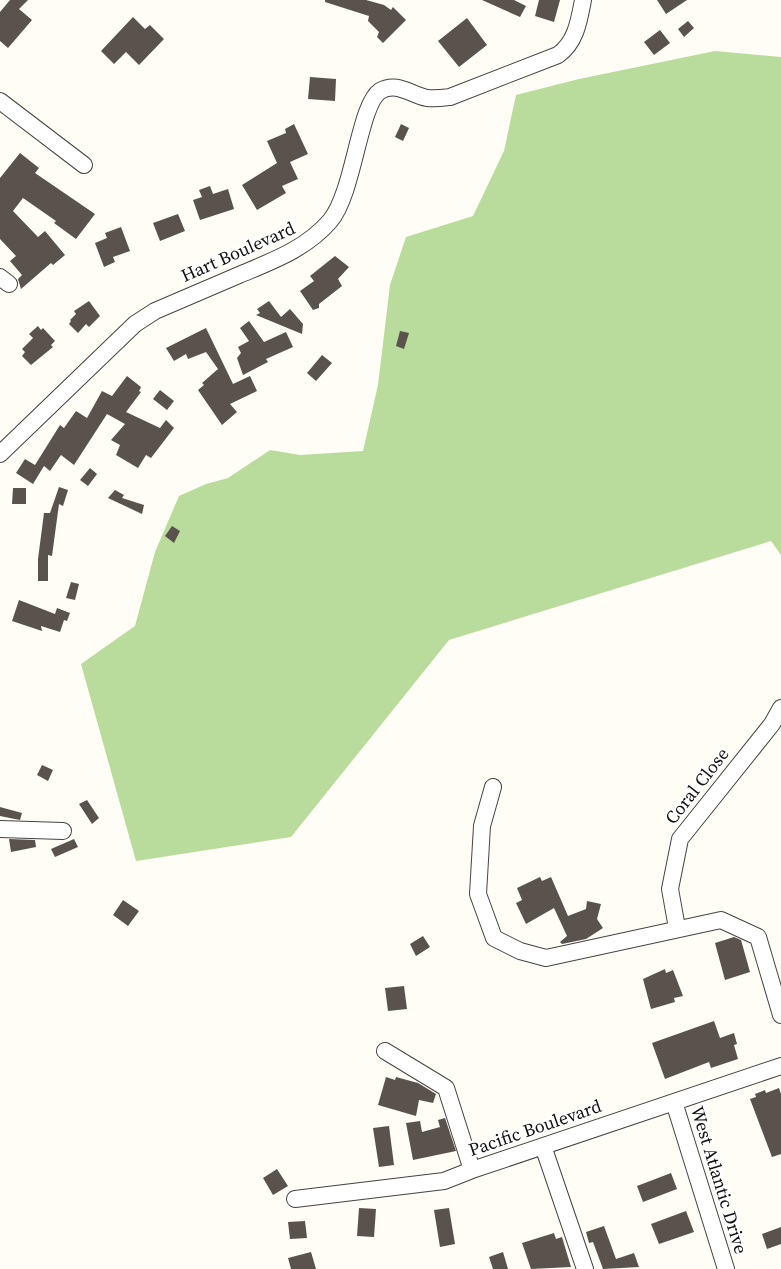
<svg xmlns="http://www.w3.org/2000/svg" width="781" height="1269" viewBox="0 0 781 1269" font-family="'Source Serif 4',serif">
	<rect width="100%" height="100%" fill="#fffdf5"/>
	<path fill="#b9dc9c" d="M715,51L781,57V555L771,541L449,640L291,837L136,861L81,664L135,626L155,552L179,496L206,484L228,478L270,450L300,455L363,451L378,385L390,285L406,237L473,216L504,151L516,95L579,79Z"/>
	<path fill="#5a524d" d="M10,0H28L19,9L32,20L8,48L0,41V12Z
		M325,0H366L384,5L391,10L393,7L406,20L383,43L377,37L379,32L368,21L369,16L325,2Z
		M482,0H514L526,6L520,17Z
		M539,0H560L554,22L535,16Z
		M657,0H687L666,14Z
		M133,17L145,29L150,25L164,39L139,65L126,52L114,64L101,51Z
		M467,18L487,45L459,67L438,41Z
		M688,21L694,28L684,37L678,29Z
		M660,30L670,43L654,55L644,42Z
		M310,77L336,79L335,101L308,99Z
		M294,124L308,154L290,162L298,179L282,186L286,193L257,210L242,185L277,163L267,141L286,133L285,129Z
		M401,124L409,128L403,141L395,137Z
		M20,153L39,168L35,173L95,214L76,239L54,223L56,221L23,198L13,211L38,237L45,231L65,255L53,265L51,263L21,289L18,279L22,275L10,261L16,256L0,239V178Z
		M210,186L213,194L228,189L234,209L200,220L193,200L202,197L199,190Z
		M178,214L185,231L160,241L153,223Z
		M121,227L130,251L113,257L115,262L104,267L95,243L107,238L105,233Z
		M335,256L349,267L338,279L342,286L319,304V308L313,310L300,291L314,281L310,276Z
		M89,301L100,316L89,327L86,324L78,333L69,324L71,321L70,320L76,314L74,311Z
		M269,301L281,317L290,309L303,324L302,334L256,315L260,313L257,309Z
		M249,321L264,342L286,332L293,347L266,359L268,362L243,375L237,358L241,353L238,347L249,341L240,328Z
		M38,326L41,330L43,328L55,341L51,345L53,347L31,365L22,356L25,352L22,349L33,338L29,334Z
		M206,328L233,384L250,376L257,391L230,404L237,412L222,425L198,390L204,385L202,383L218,369L206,352L188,359L186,354L174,361L166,348Z
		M400,331L409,333L404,349L396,346Z
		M322,355L332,363L316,381L307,373Z
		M127,376L141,387L139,391L141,392L126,412L160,428L166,420L174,428L151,458L146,455L138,468L116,455L120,445L111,440L125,424L107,414L74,465L61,455L50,471L44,466L33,484L16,473L25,459L35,465L60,425L64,428L76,411L87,418L102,391L112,396Z
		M160,390L174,401L167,410L153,399Z
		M90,468L97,474L88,486L80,480Z
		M59,487L68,490L63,506L59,504L52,556L48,555V581H38V559L44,513H50Z
		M13,488H26V504H12Z
		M115,490L124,495L122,498L144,505L142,514L108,498Z
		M172,526L180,531L174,543L165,536Z
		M71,582L79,584L75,600L66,598Z
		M19,600L55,614L57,608L70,613L67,621L64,620L60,632L41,626L42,631L12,621Z
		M42,765L53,770L48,781L37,775Z
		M87,800L99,818L92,824L79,804Z
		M0,807L22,813L20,820L0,816Z
		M9,839L35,840L36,847L11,852Z
		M74,839L78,847L55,857L51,849Z
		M540,877L542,881L551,877L568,916L586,909L587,901L601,904L597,919L603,928L586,939L562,944L560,942L567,936L554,908L526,924L516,903L522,900L517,888Z
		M123,900L139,911L128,926L113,915Z
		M423,936L430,947L416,956L410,944Z
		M734,937L741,940L750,972L725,980L715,943Z
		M665,969L666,973L673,970L683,996L674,998L675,1002L651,1009L643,979Z
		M404,986L407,1009L388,1011L385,988Z
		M714,1021L720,1038L734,1033L737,1044L734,1045L738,1059L711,1068L709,1062L665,1079L652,1043Z
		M386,1077L395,1080L396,1077L418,1083L436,1094L433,1103L419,1100L416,1116L378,1105Z
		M779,1088L781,1094V1154L772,1157L750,1099L756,1097L755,1094L765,1090L766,1093Z
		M445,1118L456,1151L413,1160L406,1123L420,1121L422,1132L440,1127L438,1120Z
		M389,1126L394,1165L379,1167L373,1128Z
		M277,1169L288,1186L273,1195L263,1178Z
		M671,1173L677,1189L643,1202L637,1186Z
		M359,1208L376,1209L374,1237L357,1236Z
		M449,1208L455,1244L440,1247L434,1210Z
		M686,1211L694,1232L659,1244L651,1224Z
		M305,1221L307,1238L290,1239L288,1222Z
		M604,1226L616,1259L634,1253L639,1267L603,1269L593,1242L589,1243L586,1232Z
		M781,1227V1244L767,1249L762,1234Z
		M554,1233L556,1239L562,1237L571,1267L531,1269L522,1243Z
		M311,1252L316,1269H291L288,1258Z
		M503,1252L508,1269H493L489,1257Z"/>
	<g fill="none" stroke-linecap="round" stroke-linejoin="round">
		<defs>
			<path id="minor" d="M0,101L84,165
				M0,277L9,284
				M0,454L135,324L155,311C183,299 211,287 239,275C272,261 306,249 330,221C354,193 359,105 380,91C397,81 411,95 427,98C435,99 442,98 450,97L558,55C576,42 579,21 583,0
				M493,787L482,826L478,894L494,938L520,951L546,958L721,920L758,937L781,1015
				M0,829L63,831
				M677,928L670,889L680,839L772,724L781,708
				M385,1051L446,1088L472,1170
				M674,1102L726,1269
				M543,1146L585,1269
				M295,1199L444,1181L472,1170L781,1066"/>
		</defs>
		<use href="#minor" stroke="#444" stroke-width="18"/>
		<use href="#minor" stroke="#fff" stroke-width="16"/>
	</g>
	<g text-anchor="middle" stroke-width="5" stroke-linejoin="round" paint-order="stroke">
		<g font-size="18" fill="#111" stroke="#fff">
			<text transform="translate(238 252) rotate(-24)" y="6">Hart Boulevard</text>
			<text transform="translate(697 786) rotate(-52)" y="6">Coral Close</text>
			<text transform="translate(535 1128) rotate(-19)" y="6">Pacific Boulevard</text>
			<text transform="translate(719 1180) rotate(73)" y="6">West Atlantic Drive</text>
		</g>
	</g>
</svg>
